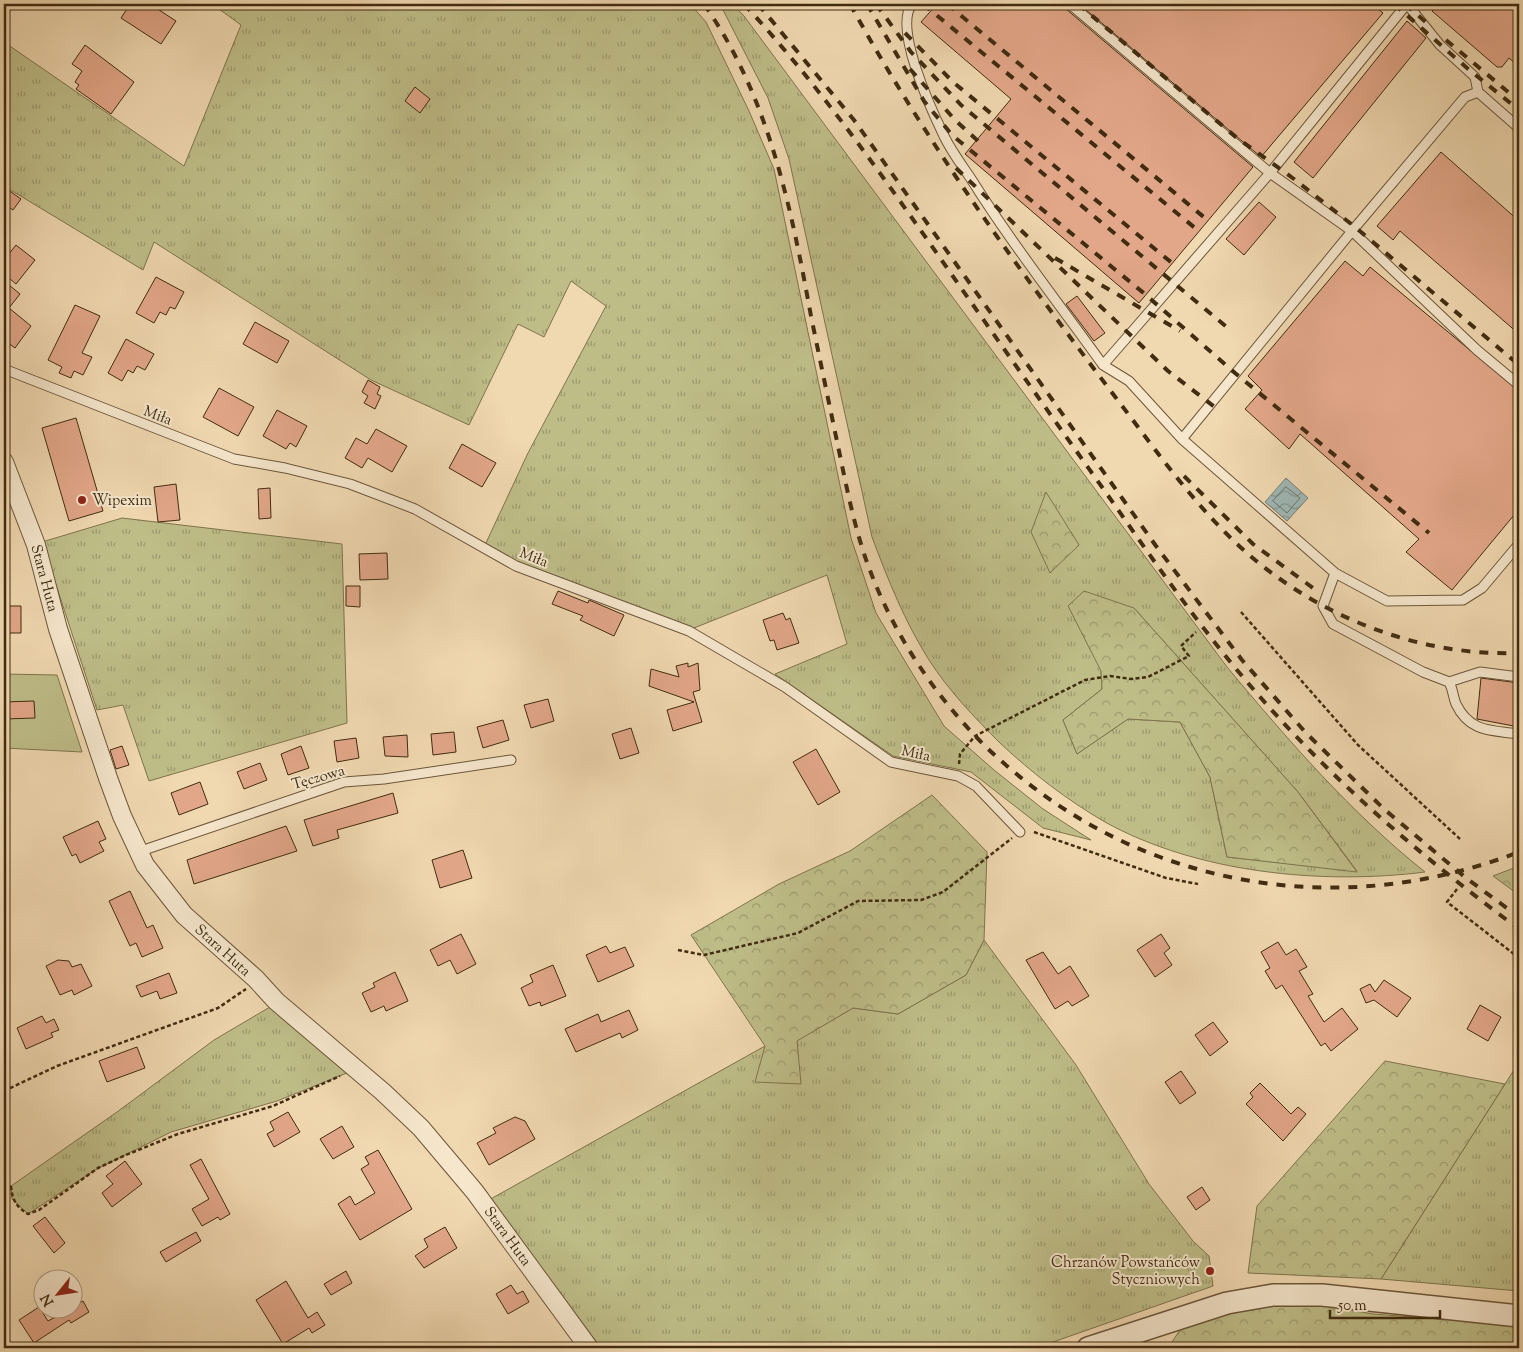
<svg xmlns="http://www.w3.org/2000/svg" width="1523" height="1352" viewBox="0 0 1523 1352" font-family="'Sorts Mill Goudy',serif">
	<defs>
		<pattern id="grass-tufts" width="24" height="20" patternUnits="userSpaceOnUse" patternTransform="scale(1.25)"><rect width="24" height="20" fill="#bebd88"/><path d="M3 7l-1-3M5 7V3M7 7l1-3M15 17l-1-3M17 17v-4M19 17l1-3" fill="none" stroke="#9c9a6e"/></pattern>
		<pattern id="forest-crowns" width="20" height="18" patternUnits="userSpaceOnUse" patternTransform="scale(1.25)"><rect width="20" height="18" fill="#bebd88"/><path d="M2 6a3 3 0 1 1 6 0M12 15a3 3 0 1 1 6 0" fill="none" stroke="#9c9a6e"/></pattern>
		<pattern id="water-waves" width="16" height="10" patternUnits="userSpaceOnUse" patternTransform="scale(1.25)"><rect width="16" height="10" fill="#9eb7b6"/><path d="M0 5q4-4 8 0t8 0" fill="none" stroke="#829593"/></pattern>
	</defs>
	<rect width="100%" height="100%" fill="#f0d8b0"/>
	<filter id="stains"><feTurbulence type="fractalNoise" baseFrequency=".004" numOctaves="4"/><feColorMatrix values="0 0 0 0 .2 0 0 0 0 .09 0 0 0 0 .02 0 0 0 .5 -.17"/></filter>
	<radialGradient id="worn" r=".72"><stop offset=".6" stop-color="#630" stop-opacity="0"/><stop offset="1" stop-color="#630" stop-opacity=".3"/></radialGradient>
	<path fill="url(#grass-tufts)" stroke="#7f744c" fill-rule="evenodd" d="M212,4H690L706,22L749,111L774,169L851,538L876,613L944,726L994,770L1043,809L1091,840L1043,828L971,772L893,756L775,674L847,644L827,575L694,628L517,562L485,545L528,453L606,306L571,281L544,337L518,324L469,425L371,380L154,242L143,270L4,186V42L184,166L241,25Z
		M720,4H733L744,16L1227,667C1288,740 1350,812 1425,872C1322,885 1197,873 1105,822C1067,800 1032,773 1000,743C974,717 949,691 929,660C905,622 888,580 872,537L789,159L768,98ZM1134,608L1298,792L1357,871L1227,857L1210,777L1180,722L1128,719L1077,754L1063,720L1102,689L1101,671Z
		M122,518L342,544L347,723L149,781L123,705L97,710L42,542Z
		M984,940L1076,1065L1149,1184L1193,1241L1209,1256L1213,1286L1036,1348H597L487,1201L765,1046L796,1041L853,1008L898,1014L966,975Z
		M270,1007L347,1073L277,1101L171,1132L95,1170L28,1214L12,1199L11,1186L117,1112L214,1040Z
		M1519,1062V1291L1381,1279L1505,1084Z"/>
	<path fill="url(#forest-crowns)" stroke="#7f744c" d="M1046,492L1079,545L1050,573L1031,532Z
		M1084,591L1134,608L1298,792L1357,872L1227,857L1210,777L1180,722L1128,719L1077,754L1063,720L1102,689L1101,671L1068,606Z
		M932,795L987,852L984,940L966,975L898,1014L853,1008L797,1041L801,1084L755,1082L765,1046L691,935L779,884L850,851Z
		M1519,866V895L1493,876Z
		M1385,1061L1505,1084L1381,1279L1248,1273L1257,1206Z
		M1272,1305H1323L1373,1314L1519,1325V1348H1168L1184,1324L1200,1316Z"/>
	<path fill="#bebd88" stroke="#7f744c" d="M4,674L57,675L82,752L4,748Z"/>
	<path fill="url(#water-waves)" stroke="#787f74" d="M1286,478L1308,498L1287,521L1265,502Z"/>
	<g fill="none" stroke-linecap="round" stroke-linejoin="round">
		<path stroke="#6f7264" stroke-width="1" d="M1286,487L1300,498L1287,513L1273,501Z"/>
	</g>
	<path fill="#e2a789" stroke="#402c11" d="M130,4H150L176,21L161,44L121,18Z
		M937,4H1064L1066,9L1253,167L1139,303L965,154L1011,99L921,22Z
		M1079,4H1372L1383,13L1261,157Z
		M1438,4H1519V67L1509,58L1502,67H1497L1432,11Z
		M1407,21L1426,38L1313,178L1294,162Z
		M85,45L134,82L111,114L76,89L79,85L75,82L82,71L72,64Z
		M415,87L430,99L420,113L405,101Z
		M1441,152L1519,221V334L1400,231L1393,240L1377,226Z
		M4,187L21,199L13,210L4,204Z
		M1259,202L1276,217L1244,255L1226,239Z
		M16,245L35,260L16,284L4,274V260Z
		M1345,261L1363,276L1370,267L1519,391V509L1452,590L1406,552L1419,539L1300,434L1289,449L1245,409L1262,390L1248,376Z
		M156,277L184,292L175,309L170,307L166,315L160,312L154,323L136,313Z
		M9,285L20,294L9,308L31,326L15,348L4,340V292Z
		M1077,296L1105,333L1094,341L1066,304Z
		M75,305L100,316L82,353L92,357L83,375L74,371L71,378L59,373L62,367L48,360Z
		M255,322L289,341L277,363L243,344Z
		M126,339L154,354L145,370L137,366L133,373L128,370L122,381L108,373Z
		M368,380L380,387L377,394L381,396L375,409L364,403L368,396L362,392Z
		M219,388L254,407L238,436L203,417Z
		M277,410L307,426L296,447L290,443L286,449L263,436Z
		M76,418L103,511L69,521L42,428Z
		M376,429L407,446L392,472L368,458L362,468L345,458L356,438L367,444Z
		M462,444L496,463L482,487L449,468Z
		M176,484L180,520L158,522L154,487Z
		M270,488L271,518L259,519L258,489Z
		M387,553L388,579L360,580L359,554Z
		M346,586H360V607L346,606Z
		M558,591L588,603L589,600L624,615L614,636L580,620L583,616L552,604Z
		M4,606H21V633H4Z
		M783,613L786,620L790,618L799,643L777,650L774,640L770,641L763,620Z
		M688,663V667L698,663L700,690L693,692L702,722L673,731L667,710L694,702L649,686L651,669L679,677L676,666Z
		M1481,678L1519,683V727L1477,719Z
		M548,699L554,721L531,728L524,705Z
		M34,701L35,718L4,719V702Z
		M503,720L509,740L483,748L477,727Z
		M631,728L639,753L620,759L612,734Z
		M454,732L456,752L433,755L431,734Z
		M407,735L408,757L385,756L383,737Z
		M356,738L359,758L337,762L334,741Z
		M122,746L129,765L116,769L110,750Z
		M301,746L309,768L288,775L281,754Z
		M816,749L840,792L818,805L793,762Z
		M260,763L267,780L244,789L237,772Z
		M200,782L208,804L179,815L171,793Z
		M393,793L398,813L337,830L339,838L313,846L304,820Z
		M98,821L106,839L99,842L104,851L80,863L76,854L72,856L63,837Z
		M286,826L297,851L194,884L187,860Z
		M463,850L472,878L440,888L432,860Z
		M130,891L147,928L153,925L163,948L142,957L136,943L130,946L109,901Z
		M461,934L476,964L457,974L450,960L438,966L430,950Z
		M1161,934L1170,948L1164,953L1172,965L1155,977L1137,950Z
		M1278,942L1286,955L1296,949L1307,967L1299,971L1313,994L1308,996L1324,1022L1342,1008L1358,1029L1331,1051L1325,1043L1321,1046L1282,985L1276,989L1265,971L1270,968L1261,952Z
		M606,946L610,953L625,947L634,966L598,982L586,955Z
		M1043,952L1058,974L1070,966L1089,996L1072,1006L1068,1001L1055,1009L1026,960Z
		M58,960L69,961L72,967L81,964L92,986L74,995L72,990L60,995L46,966Z
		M553,965L566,996L541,1006L540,1002L529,1006L521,988L533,982L530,975Z
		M395,972L408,1001L386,1011L384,1006L371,1012L362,993L375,987L373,983Z
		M169,973L177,993L160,999L157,991L141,997L136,986Z
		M1384,980L1411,998L1397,1017L1374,1000L1366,1003L1360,989L1370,984L1375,992Z
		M1480,1005L1501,1017L1488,1041L1467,1029Z
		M629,1010L638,1030L622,1038L620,1033L576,1052L565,1029L598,1014L601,1022Z
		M42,1016L46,1023L54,1019L59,1030L51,1033L53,1037L26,1049L17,1028Z
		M1213,1022L1228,1042L1210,1056L1195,1035Z
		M137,1047L145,1068L107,1082L99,1061Z
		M1181,1071L1196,1093L1180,1104L1165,1082Z
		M1260,1083L1291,1114L1298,1107L1306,1114L1283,1141L1246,1104L1253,1097L1250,1093Z
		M288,1112L300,1132L274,1147L267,1134L274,1130L270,1122Z
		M515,1117L525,1121L535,1139L489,1165L477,1143L496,1133L493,1128Z
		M342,1126L354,1147L333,1159L320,1139Z
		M378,1150L412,1209L360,1240L338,1204L350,1196L355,1205L375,1193L361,1169L369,1164L365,1157Z
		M201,1159L230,1214L220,1220L218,1217L202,1226L192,1209L209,1199L190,1165Z
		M125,1161L142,1184L112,1207L102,1193L113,1184L106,1176Z
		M1202,1187L1210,1200L1196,1210L1187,1197Z
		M45,1217L65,1243L54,1253L33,1226Z
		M445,1227L457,1248L424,1268L415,1256L428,1247L424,1239Z
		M196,1232L201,1241L166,1262L160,1252Z
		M346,1271L352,1283L331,1295L324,1284Z
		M286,1281L308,1318L317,1312L325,1325L312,1333L309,1328L283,1344L256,1300Z
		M511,1285L517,1294L523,1291L529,1302L508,1314L496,1294Z
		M83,1301L89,1312L71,1323L69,1320L34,1343L19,1320L39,1307L48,1321L68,1310H72V1307Z"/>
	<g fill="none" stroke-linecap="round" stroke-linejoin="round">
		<defs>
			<path id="service" d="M912,4C893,28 932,111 944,136C952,153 965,169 975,185C1014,247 1060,305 1103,365L1129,381L1182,439L1335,573L1387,601L1463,600L1482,588L1519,544
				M1070,4L1270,173L1352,231L1477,350L1519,385
				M1407,4L1440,45L1475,77L1478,92L1519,128
				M1103,365L1270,173L1406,5
				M4,369L234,459L285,468L350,484L415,509L516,566L689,631L785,687L891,762L958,776L976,786L1020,832
				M1182,439L1352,231L1465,97L1478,92
				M1335,573L1323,606L1333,624L1423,672L1449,682L1480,672L1519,677
				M1449,682C1453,689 1453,697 1456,704C1470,733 1492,730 1519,734
				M138,852L344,782L384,779L511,760"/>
			<path id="minor" d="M4,462L36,545L58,629L108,778L122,816L145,865L184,915L256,979L276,1001L383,1092L421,1128L475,1192L589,1348"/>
			<path id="tertiary" d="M1088,1348L1227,1303L1273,1295H1322L1519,1316"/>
		</defs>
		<use href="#service" stroke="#6c5739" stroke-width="11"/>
		<use href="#minor" stroke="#6c5739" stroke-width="20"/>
		<use href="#tertiary" stroke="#6c5739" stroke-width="24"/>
		<path stroke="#402c11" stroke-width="2.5" stroke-dasharray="4 2.5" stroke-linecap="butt" d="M1241,612L1358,745L1460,839
			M959,764L960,754L975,736L1085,680L1110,676L1131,679L1148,677L1189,656L1181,646L1196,632
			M1034,832L1166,878L1198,884
			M1457,889L1447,902L1519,958
			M678,950L704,955L798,933L858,901L921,900L943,892L1012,838
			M4,1091L57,1066L218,1008L246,989
			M11,1186C12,1199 16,1207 28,1214L39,1210L98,1168L126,1155L178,1134L273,1106L340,1076
			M4,1193L11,1186
			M1059,1348L1070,1344"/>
		<use href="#service" stroke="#f5e6cc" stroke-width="9"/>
		<use href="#minor" stroke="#f5e6cc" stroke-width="18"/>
		<use href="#tertiary" stroke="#f5e6cc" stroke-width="21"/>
		<path stroke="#402c11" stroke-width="4" stroke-dasharray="9 9" stroke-linecap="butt" d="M704,4C769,97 791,207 811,316C820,360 829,403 838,446C847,489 855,532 871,573C896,638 936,697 985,746C1035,794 1094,833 1160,857C1277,900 1402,897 1519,852
			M744,4C816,82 877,168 938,255C996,338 1055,421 1114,504C1160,570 1207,637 1261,698C1338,786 1426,860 1519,929
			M758,4L854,120L1156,546L1242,660L1306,733L1384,809L1466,878L1519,917
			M850,4C926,142 1018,269 1113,394C1163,459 1211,531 1280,579C1349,628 1434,656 1519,653
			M867,4L924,101L952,135L1146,295L1235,373L1429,533
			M876,4L911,52L961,105L1229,329
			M923,4L1195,228
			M947,4L1205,218
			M1078,4L1237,138L1294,179L1355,227L1519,365
			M1394,4L1467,68L1519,110
			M1405,4L1429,25
			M905,33L953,82L1172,263
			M1446,40L1519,101
			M910,69L955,120L978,141
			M956,168L1168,371L1216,408
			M1055,258L1180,331
			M1184,476L1253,544L1313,588"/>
	</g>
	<g fill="#8f2418" stroke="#f5e6cc" stroke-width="2">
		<circle cx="82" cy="500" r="5"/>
		<circle cx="1210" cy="1271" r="5"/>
	</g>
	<g text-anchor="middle" stroke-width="4" stroke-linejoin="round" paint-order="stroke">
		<g font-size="15" fill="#402c11" stroke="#f5e6cc">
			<text transform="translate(158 415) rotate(21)" y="5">Miła</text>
			<text transform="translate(534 557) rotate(22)" y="5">Miła</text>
			<text transform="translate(45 578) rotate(75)" y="5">Stara Huta</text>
			<text transform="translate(916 753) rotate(12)" y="5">Miła</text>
			<text transform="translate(318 777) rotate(-16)" y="5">Tęczowa</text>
			<text transform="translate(223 950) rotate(42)" y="5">Stara Huta</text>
			<text transform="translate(508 1236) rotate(54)" y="5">Stara Huta</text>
		</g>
		<g font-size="15" fill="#402c11" stroke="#f5e6cc" text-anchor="start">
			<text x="92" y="505">Wipexim</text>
			<text x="1200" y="1267" text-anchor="end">Chrzanów Powstańców<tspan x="1200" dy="17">Styczniowych</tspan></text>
		</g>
	</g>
	<rect width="1523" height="1352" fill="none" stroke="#f0d8b0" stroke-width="20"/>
	<rect x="5" y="5" width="1513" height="1342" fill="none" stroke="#402c11" stroke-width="2.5"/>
	<rect x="10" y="10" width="1503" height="1332" fill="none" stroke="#402c11"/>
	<g transform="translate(58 1294) rotate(240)"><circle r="24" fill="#f5e6cc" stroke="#ad9c81"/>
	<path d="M0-4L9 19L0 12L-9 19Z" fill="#8f2418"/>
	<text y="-8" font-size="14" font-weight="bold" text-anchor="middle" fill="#402c11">N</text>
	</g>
	<path d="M1330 1310v8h110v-8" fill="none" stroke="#402c11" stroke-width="2.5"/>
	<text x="1338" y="1310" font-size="15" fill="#402c11" stroke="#f5e6cc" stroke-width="4" paint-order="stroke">50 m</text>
	<rect width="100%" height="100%" filter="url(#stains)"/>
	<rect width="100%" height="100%" fill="url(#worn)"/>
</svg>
